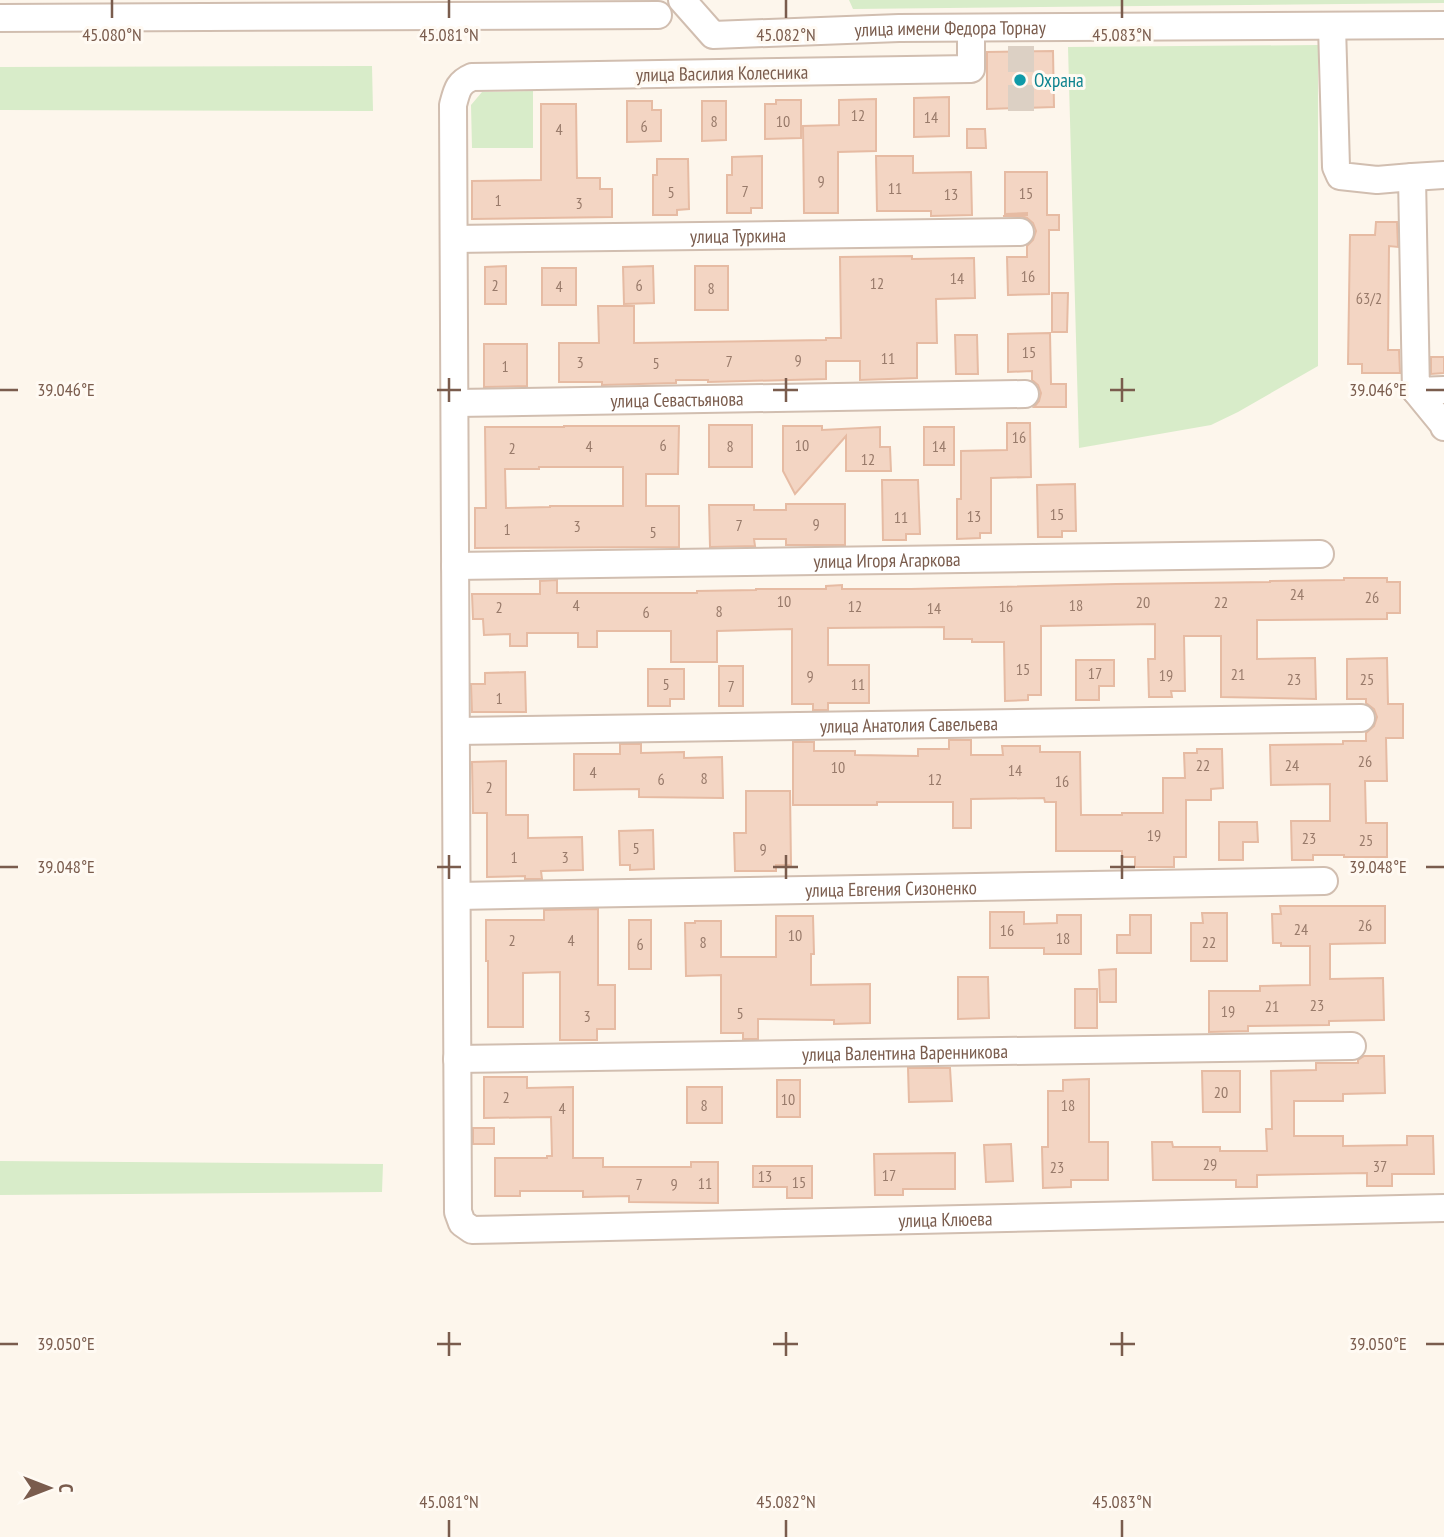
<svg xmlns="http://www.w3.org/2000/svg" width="1444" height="1537" viewBox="0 0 1444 1537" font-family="'PT Sans Narrow',sans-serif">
	<rect width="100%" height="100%" fill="#fdf6ec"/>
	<path fill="#d8ecc9" d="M849,0H1444V3L853,9Z
		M1318,45V366L1238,412L1211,425L1079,448L1068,47Z
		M372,66L373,111L0,110V67Z
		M533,91V148H472L471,105L482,92Z
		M0,1161L383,1164L382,1192L0,1195Z"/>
	<path fill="#f3d5c3" stroke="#e6bba3" stroke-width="2" fill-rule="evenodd" d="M1053,51L1054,107L987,109V52Z
		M949,97V136L914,137V98Z
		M876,99V151L838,152V213H804L803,126L839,125V100Z
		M776,100H801V138L765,139V104H776Z
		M627,101H652V110H661V141L627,142Z
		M702,101H726V140L702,141Z
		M541,104H576L577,178H600V189H612V217L472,219V181L541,180Z
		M967,129H985L986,148H967Z
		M762,156V208H751V213H727V175H732V157Z
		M876,156H913V173L971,172L972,215L931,216V211H877Z
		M657,159H688L689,209L677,210V215H653V175H657Z
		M1005,172H1047V215H1059V230H1049V294L1008,295L1007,257H1027V246L1033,240L1036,231L1033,223L1027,218L1020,216H1003L1027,215V213L1005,214Z
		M1376,222H1397L1398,247L1389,246L1388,350H1399L1400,373H1362V364H1348L1350,235H1375Z
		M912,256V259L974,258L975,298L936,299L937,343H917V378L860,380V361H826V379L708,382V380H676V383L602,385V382H559V343H599L598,306H634V343L826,340V338H841L840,257Z
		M506,266V304H485V267Z
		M653,266L654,303L624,304L623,267Z
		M695,266H728V310H695Z
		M542,268H576V305H542Z
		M1052,293H1068L1067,332H1052Z
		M1050,333L1051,384H1066V407H1034L1039,401L1041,393L1038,385L1032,380V371L1008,372V334Z
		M955,335H977L978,374H956Z
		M484,344H527V386L484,387Z
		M1431,357H1444V373L1431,374Z
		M1007,423H1030L1031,477L991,478V533H980V538L957,539V499H961V451L1007,450Z
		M709,425H752V467H709Z
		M564,426H679L678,474H646V506H679V547L475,548V508H486L485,427H564ZM539,467H623V506H550V507L506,508L505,469H539Z
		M783,426H822V430L880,427V447H890L891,471H846V436L795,494L783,471Z
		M924,427H954V465H924Z
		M882,480H918L920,534H906V540H883Z
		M1075,484L1076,531H1062V537H1038L1037,485Z
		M786,504H845V545H786V539H754L755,546L710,547L709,505H754V510H786Z
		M1344,578H1387V582H1400V613H1387V619L1257,620V659L1315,658L1316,699L1221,697V636H1184L1185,691H1171L1172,697H1149L1148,659H1155V624L1041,626V695H1028V700L1005,701L1004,642H972V639H944V627L828,628V665H869V703H828V710H813V704H792V629L717,631V662H671V631H597V647H578V633H527V646H510V634L484,635L483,619H473L472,594H540V581L557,580V593H697V591L756,590V589H826V586L842,585V589H911L1116,584L1270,582V581L1344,580Z
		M1387,658L1388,704H1403V738H1386L1387,781H1365L1366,823H1387V857H1344V855H1313V860H1292L1291,821H1330V784L1271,785L1270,745L1343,744V741H1366V733L1374,726L1377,717L1374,709L1366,703V699H1347V659Z
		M1076,660H1114V686H1099V700H1076Z
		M719,666H743V706H719Z
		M648,669H684V699H670V706H648Z
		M525,672L526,712H472L471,684H485V673Z
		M949,740H971V755H1003L1002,746H1040V752H1080L1081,815H1122V813H1163V778H1185L1184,753H1197V749H1222L1223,788L1211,789V800H1186V857H1174V867H1135V857H1122V851H1056V802H1045L1044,798L971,799V828H953V802H877V805H793V742H814V751H855V755L918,756V749H949Z
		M620,744H641V753L684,752V758L722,757L723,798L639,797V789L574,790V754H620Z
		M506,761V815H528V838L582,837L583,870L541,871L542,879H525V876L487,877V813H473L472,762Z
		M746,791H790L791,865H776V871H735L734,833H746Z
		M1219,822H1257L1258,842H1243V860H1219Z
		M653,830L654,869L630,870V865H620L619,831Z
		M1280,906H1385V943L1330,944V979L1383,978L1384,1020L1329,1021V1025L1248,1026V1031L1209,1032V991H1260V986L1310,985V946H1281V943H1273L1272,914H1281Z
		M598,909V985H615V1029H597V1040H560V972L523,973V1027H488V961H486V920H544V910Z
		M990,912H1024V924L1057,923V915H1081V954H1044V948H990Z
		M1202,913H1227V961H1191V923H1203Z
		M1130,915H1151V953H1117V935H1130Z
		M776,916H813L814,954H811V985L870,984V1023L834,1024V1020L758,1019V1039H743V1033H721V975L686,976L685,923H695V921H721V957H776Z
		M629,920H651V969H629Z
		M1116,969V1002H1100L1099,970Z
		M958,977H988L989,1018L958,1019Z
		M1075,989H1097V1028H1075Z
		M1364,1056H1384L1385,1093L1343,1094V1101H1294V1136H1343V1146L1407,1145V1136H1433L1434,1174H1392V1186H1367V1173L1257,1175V1187H1236V1180H1153L1152,1142H1172L1173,1147H1220V1151H1267L1266,1129H1272L1271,1071L1316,1070V1063H1358V1060Z
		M908,1068H950L952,1101L909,1102Z
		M1202,1071H1240V1112H1203Z
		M484,1077H527V1088L573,1087V1158H603V1167H691V1162H718V1203L629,1202V1196L583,1197V1191H520V1196H495V1158H547V1156H552L551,1117L484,1118Z
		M1089,1079V1142H1108V1180H1071V1187L1043,1188L1042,1147H1048V1091H1063V1080Z
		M777,1080H800V1117H777Z
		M687,1087H722V1123H687Z
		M473,1128H494V1144H473Z
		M1011,1144L1013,1181L986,1182L984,1145Z
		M955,1153V1189H903V1195H875L874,1154Z
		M753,1166H812V1198H787V1187H753Z"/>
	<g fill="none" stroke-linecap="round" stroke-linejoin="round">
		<path stroke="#dcd0c4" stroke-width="26" stroke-dasharray="26 13" stroke-linecap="butt" d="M1021,46V112"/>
		<defs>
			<g id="minor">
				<path id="s1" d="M682,0L713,35L899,28L1444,25"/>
				<path d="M0,18L658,15"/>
				<path d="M1332,26L1336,167L1340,176L1377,180L1412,177L1416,391L1444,390"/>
				<path id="s2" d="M971,28V69L472,77C458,83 457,90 453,105L458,1212L462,1223L472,1230L1444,1208"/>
				<path d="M1412,177L1444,175"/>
				<path id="s3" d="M454,239L1020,232"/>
				<path d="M1416,391L1443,424L1444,427"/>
				<path id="s4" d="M455,403L1025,394"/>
				<path id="s5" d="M455,566L1320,554"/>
				<path id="s6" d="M456,731L1361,718"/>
				<path id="s7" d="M457,896L1324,881"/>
				<path id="s8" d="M457,1059L1352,1046"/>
			</g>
		</defs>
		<use href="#minor" stroke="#d1beb0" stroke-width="30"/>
		<use href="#minor" stroke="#fff" stroke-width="26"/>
	</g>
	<path fill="none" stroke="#7a5c4d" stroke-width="2.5" d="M112,0V18M449,0V18M786,0V18M1122,0V18M449,378V402M786,378V402M1122,378V402M0,390H18M437,390H461M773,390H798M1110,390H1135M1426,390H1444M449,855V879M786,855V879M1122,855V879M0,867H18M437,867H461M773,867H798M1110,867H1135M1426,867H1444M449,1332V1356M786,1332V1356M1122,1332V1356M0,1344H18M437,1344H461M773,1344H798M1110,1344H1135M1426,1344H1444M449,1520V1537M786,1520V1537M1122,1520V1537"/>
	<circle fill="#0f9aa8" stroke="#fffaf3" stroke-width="2.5" cx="1020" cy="80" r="7"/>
	<g text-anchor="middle" stroke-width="6" stroke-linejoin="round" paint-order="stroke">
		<g font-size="16" fill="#987a6a">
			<text x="858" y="121">12</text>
			<text x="931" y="123">14</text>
			<text x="714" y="127">8</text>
			<text x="783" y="127">10</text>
			<text x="644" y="132">6</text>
			<text x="559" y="135">4</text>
			<text x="821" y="187">9</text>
			<text x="895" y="194">11</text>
			<text x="745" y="197">7</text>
			<text x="671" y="198">5</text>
			<text x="1026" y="199">15</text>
			<text x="951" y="200">13</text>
			<text x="498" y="206">1</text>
			<text x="579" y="209">3</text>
			<text x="1028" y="282">16</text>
			<text x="957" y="284">14</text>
			<text x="877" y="289">12</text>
			<text x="495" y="291">2</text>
			<text x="639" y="291">6</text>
			<text x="559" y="292">4</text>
			<text x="711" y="294">8</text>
			<text x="1369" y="304">63/2</text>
			<text x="1029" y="358">15</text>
			<text x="888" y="364">11</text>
			<text x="798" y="366">9</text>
			<text x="729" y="367">7</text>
			<text x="580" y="368">3</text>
			<text x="656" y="369">5</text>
			<text x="505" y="372">1</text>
			<text x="1019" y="443">16</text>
			<text x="663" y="451">6</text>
			<text x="802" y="451">10</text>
			<text x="589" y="452">4</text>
			<text x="730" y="452">8</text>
			<text x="939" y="452">14</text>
			<text x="512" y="454">2</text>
			<text x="868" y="465">12</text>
			<text x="1057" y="520">15</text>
			<text x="974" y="522">13</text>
			<text x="901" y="523">11</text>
			<text x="816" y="530">9</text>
			<text x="739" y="531">7</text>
			<text x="577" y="532">3</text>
			<text x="507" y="535">1</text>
			<text x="653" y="538">5</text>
			<text x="1297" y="600">24</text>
			<text x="1372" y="603">26</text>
			<text x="784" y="607">10</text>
			<text x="1143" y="608">20</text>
			<text x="1221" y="608">22</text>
			<text x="576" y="611">4</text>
			<text x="1076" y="611">18</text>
			<text x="855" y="612">12</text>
			<text x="1006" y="612">16</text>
			<text x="499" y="613">2</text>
			<text x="934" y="614">14</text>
			<text x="719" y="617">8</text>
			<text x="646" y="618">6</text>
			<text x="1023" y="675">15</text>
			<text x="1095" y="679">17</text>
			<text x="1238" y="680">21</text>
			<text x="1166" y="681">19</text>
			<text x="810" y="682">9</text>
			<text x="1294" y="685">23</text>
			<text x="1367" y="685">25</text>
			<text x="666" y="690">5</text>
			<text x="858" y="690">11</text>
			<text x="731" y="692">7</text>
			<text x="499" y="704">1</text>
			<text x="1365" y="767">26</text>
			<text x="1203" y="771">22</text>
			<text x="1292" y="771">24</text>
			<text x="838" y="773">10</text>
			<text x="1015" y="776">14</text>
			<text x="593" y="778">4</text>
			<text x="704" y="784">8</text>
			<text x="661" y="785">6</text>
			<text x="935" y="785">12</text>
			<text x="1062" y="787">16</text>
			<text x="489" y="793">2</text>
			<text x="1154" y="841">19</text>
			<text x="1309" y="844">23</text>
			<text x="1366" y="846">25</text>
			<text x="636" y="854">5</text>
			<text x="763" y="855">9</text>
			<text x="514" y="863">1</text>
			<text x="565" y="863">3</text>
			<text x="1365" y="931">26</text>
			<text x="1301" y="935">24</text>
			<text x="1007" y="936">16</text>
			<text x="795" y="941">10</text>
			<text x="1063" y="944">18</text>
			<text x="512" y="946">2</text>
			<text x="571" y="946">4</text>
			<text x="703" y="948">8</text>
			<text x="1209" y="948">22</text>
			<text x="640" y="950">6</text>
			<text x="1317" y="1011">23</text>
			<text x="1272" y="1012">21</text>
			<text x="1228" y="1017">19</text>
			<text x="740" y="1019">5</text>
			<text x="587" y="1022">3</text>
			<text x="1221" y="1098">20</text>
			<text x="506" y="1103">2</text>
			<text x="788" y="1105">10</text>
			<text x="704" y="1111">8</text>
			<text x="1068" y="1111">18</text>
			<text x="562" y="1114">4</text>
			<text x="1210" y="1170">29</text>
			<text x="1380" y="1172">37</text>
			<text x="1057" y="1173">23</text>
			<text x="889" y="1181">17</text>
			<text x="765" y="1182">13</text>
			<text x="799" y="1188">15</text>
			<text x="705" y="1189">11</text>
			<text x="639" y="1190">7</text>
			<text x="674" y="1190">9</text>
		</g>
		<g font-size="19" fill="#7a5c4d" stroke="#fffaf3">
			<text dy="7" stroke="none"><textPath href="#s1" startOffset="284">улица имени Федора Торнау</textPath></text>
			<text transform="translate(722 73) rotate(-1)" y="7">улица Василия Колесника</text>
			<text dy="7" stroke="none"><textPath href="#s3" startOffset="284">улица Туркина</textPath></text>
			<text dy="7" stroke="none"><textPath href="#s4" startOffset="222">улица Севастьянова</textPath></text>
			<text dy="7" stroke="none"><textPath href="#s5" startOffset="432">улица Игоря Агаркова</textPath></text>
			<text dy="7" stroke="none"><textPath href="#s6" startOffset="453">улица Анатолия Савельева</textPath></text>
			<text dy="7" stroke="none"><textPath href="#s7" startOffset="434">улица Евгения Сизоненко</textPath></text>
			<text dy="7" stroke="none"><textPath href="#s8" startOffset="448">улица Валентина Варенникова</textPath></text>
			<text dy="7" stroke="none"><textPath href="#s2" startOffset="2180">улица Клюева</textPath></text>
		</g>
		<g font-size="19" fill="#0d838f" stroke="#fffaf3" text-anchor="start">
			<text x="1034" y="87">Охрана</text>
		</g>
	</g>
	<g font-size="18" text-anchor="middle" fill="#7a5c4d" stroke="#fffaf3" stroke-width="6" stroke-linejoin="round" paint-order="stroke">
		<text x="112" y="41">45.080°N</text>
		<text x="449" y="41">45.081°N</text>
		<text x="786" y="41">45.082°N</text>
		<text x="1122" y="41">45.083°N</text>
		<text x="1378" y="396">39.046°E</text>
		<text x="66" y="396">39.046°E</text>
		<text x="66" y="873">39.048°E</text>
		<text x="1378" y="873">39.048°E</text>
		<text x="66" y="1350">39.050°E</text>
		<text x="1378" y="1350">39.050°E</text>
		<text x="449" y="1508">45.081°N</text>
		<text x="786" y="1508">45.082°N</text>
		<text x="1122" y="1508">45.083°N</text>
	</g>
	<g transform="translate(49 1488) rotate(90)" stroke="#fffaf3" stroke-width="5" paint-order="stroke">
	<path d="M0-5L12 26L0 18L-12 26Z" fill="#7a5c4d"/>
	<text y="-10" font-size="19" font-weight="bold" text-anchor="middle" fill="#7a5c4d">С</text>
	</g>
</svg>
